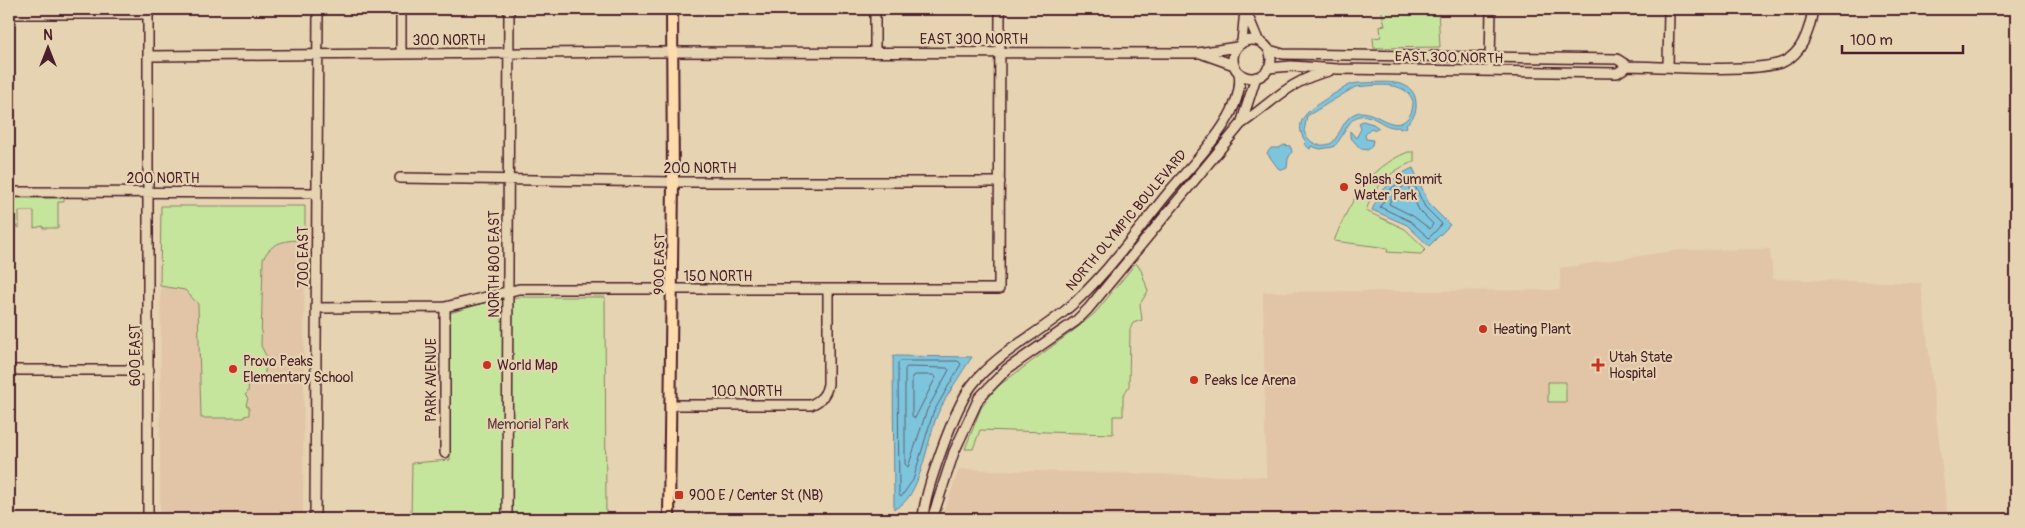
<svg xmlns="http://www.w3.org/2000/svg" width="2025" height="528" viewBox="0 0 2025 528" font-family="Pangolin,sans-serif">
	<rect width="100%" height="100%" fill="#e6d3b1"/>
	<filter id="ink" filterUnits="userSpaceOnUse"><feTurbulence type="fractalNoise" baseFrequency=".02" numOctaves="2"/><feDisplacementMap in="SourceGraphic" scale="10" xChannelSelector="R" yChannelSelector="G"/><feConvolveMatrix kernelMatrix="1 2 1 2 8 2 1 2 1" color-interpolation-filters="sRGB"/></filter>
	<g filter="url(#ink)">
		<path fill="#e2c5a7" d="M161,206H305L303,519H160Z
			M1770,249L1773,279L1921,283L1948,519H939L947,503L959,469L1266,477L1263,292L1560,290V268L1680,250Z"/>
		<path fill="#c5e59d" stroke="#888264" d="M1381,9H1438L1440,47L1374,48L1373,38L1381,37L1380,26L1385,25Z
			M1408,152H1414V162C1391,169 1373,188 1366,211L1405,229L1426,249L1421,254L1387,252L1388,248L1334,241C1349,203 1368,168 1408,152Z
			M9,198H64V202H58V228H43V226L34,228V211H19V228L16,226H10L9,228Z
			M161,206H305V240C286,240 272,241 263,259L261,346L270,363L265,369V375L249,376L248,392L245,395L248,398L246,405L249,407V415L244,416V418H201L198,304L185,290L160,286Z
			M1136,263L1141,270L1148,291L1140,304L1142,320L1133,323L1130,329L1129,386L1123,396V416H1113V434L980,430L973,449H965L981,408L997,387L1077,328L1095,313Z
			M519,297H605L606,519H411L412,463L450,460V313L491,301Z
			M1548,382H1566V402H1548Z"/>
		<path fill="#7dc5dd" stroke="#698396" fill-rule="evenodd" d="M1360,83C1379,83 1415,76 1416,103C1417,112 1413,119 1406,124L1407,127L1400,129L1399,127C1387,129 1380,120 1370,117C1348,109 1346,137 1333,147L1320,149L1311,146L1310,149L1304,144L1306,142C1289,119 1315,106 1332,95C1341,90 1349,83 1360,83ZM1355,87C1373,86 1405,79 1413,101C1413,107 1412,114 1407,119C1391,134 1374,107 1356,113C1343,118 1341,134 1332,143C1320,148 1309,144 1304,131L1307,116Z
			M1363,121L1373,124L1379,128L1376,130L1371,128L1365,135L1366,139L1373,140L1372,145L1368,150L1361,149L1350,137V131L1356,138L1361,129L1359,123Z
			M1284,145L1290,146L1292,151L1288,159L1287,168L1282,170L1278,168L1267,153L1271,148H1279Z
			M1413,168L1429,204L1450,225L1429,246L1407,225L1372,210C1380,190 1394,176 1413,168Z
			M893,356L972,357C960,375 948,393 938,413C927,438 921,500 894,509Z"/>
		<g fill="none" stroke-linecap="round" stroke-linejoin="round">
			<path stroke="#5e6172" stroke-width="1" d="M1410,176L1425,207L1442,224L1429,238L1410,221L1380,207L1391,189Z
				M1405,185L1408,186L1419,210L1433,224L1430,229L1413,216L1389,204L1391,199Z
				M901,361H958L961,364L933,413L913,480L901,497L899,495L898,363Z
				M907,367L947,368L949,370L927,410L908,467L905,464V370Z
				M915,375H933L936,377L915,418L912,416V377Z"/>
			<defs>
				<path id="minor" d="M875,9V52
					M1245,9L1258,40
					M9,14H148
					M1233 59a19 19 0 1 1 38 0a19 19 0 1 1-38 0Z
					M1242,42L1245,9
					M1269,50L1283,54L1617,59L1628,66C1660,66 1761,74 1785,61C1803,52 1810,28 1813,9
					M401,54V9
					M1203,54L1234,65
					M149,56L656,52L1198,53L1237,47
					M1490,63L1491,9
					M1668,67L1669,9
					M1268,68L1291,66L1338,69L1617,73L1628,66
					M1241,124C1273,102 1290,80 1329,71
					M400,178L673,182H1000
					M9,192L317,193
					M445,307V453
					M316,308L445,307L519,289H999L1000,9
					M9,370H149
					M670,405H811C821,400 826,395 828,384V289
					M148,519V9
					M315,519L318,9
					M507,519L509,9
					M923,519C924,492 955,407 972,385C997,353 1035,336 1066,310C1105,277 1136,232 1168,193C1187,170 1210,148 1225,123C1234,109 1242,89 1239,73
					M932,519L954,452L979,398L1007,369L1076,321L1088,309L1241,124L1256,77"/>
				<path id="major" d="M669,519L673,182L672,9"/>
			</defs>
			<use href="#minor" stroke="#4a1f2b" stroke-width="12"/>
			<use href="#major" stroke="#4a1f2b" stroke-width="14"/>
			<use href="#minor" stroke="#e6d3b1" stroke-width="9"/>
			<use href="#major" stroke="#fedbac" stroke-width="10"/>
		</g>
	</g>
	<g fill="#c8321e" stroke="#e6d3b1" stroke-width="2">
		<circle cx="1344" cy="187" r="5"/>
		<circle cx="1483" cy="329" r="5"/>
		<circle cx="487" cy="365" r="5"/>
		<path d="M1595.5 357.5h5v5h5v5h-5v5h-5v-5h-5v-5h5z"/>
		<circle cx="233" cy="369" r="5"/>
		<circle cx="1194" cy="380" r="5"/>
		<rect x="674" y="490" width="10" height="10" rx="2.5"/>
	</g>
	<g text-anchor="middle" stroke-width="4.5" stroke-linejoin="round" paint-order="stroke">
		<g font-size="14" fill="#4a1f2b" stroke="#e6d3b1">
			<text x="974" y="44">EAST 300 NORTH</text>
			<text x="449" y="45">300 NORTH</text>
			<text transform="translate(1449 57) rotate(1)" y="5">EAST 300 NORTH</text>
			<text x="700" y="173">200 NORTH</text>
			<text x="163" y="183">200 NORTH</text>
			<text transform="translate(1126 220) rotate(-50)" y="5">NORTH OLYMPIC BOULEVARD</text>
			<text transform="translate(303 257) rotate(-90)" y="5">700 EAST</text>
			<text transform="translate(494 264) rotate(-90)" y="5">NORTH 800 EAST</text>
			<text transform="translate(659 264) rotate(-89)" y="5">900 EAST</text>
			<text x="718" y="281">150 NORTH</text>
			<text transform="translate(135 355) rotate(-90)" y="5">600 EAST</text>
			<text transform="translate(431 380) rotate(-90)" y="5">PARK AVENUE</text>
			<text x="747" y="396">100 NORTH</text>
		</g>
		<g font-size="14" fill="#4a1f2b" stroke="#e6d3b1" text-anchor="start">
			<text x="1354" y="184">Splash Summit<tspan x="1354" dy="16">Water Park</tspan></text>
			<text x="1493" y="334">Heating Plant</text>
			<text x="1609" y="362">Utah State<tspan x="1609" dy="16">Hospital</tspan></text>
			<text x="243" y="366">Provo Peaks<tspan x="243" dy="16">Elementary School</tspan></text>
			<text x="497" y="370">World Map</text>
			<text x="1204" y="385">Peaks Ice Arena</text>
			<text x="689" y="500">900 E / Center St (NB)</text>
		</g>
		<g font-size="14" fill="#5c3d3c" stroke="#e6d3b1">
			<text x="528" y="429">Memorial Park</text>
		</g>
	</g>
	<rect width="2025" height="528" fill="none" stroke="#e6d3b1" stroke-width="30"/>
	<rect x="15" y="15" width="1995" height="498" fill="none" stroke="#4a1f2b" stroke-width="2" filter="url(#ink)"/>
	<g transform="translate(48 48)" stroke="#e6d3b1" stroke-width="4" paint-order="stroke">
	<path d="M0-4L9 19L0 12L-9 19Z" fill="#4a1f2b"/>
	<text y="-8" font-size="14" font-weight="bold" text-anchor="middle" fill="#4a1f2b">N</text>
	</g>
	<path d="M1842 45v8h121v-8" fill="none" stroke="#4a1f2b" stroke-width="2.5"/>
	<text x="1850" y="45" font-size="15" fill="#4a1f2b" stroke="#e6d3b1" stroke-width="4" paint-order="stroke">100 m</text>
</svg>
